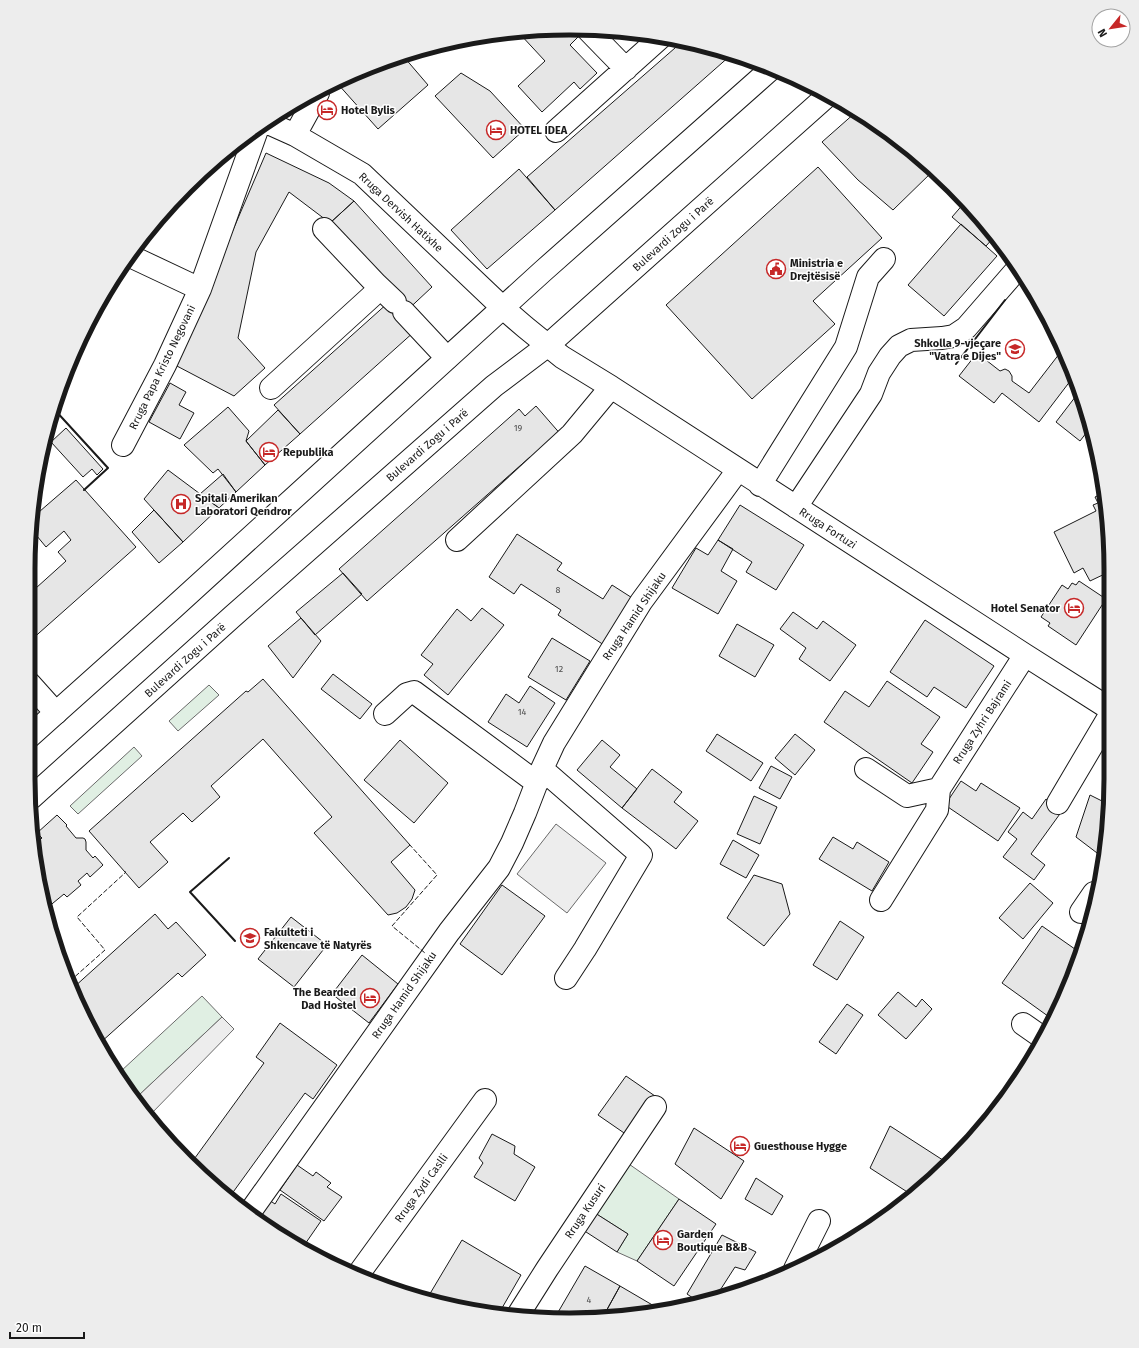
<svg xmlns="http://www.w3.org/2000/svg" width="1139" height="1348" viewBox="0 0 1139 1348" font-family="'Fira Sans',sans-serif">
	<rect width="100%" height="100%" fill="#fff"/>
	<path fill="#e0efe3" stroke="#6a6a6a" d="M209,685L219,695L178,731L169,721Z
		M134,747L142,756L78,814L70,806Z
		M202,996L222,1017L137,1097L120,1072Z
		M626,1162L679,1199L637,1261L617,1252L628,1234L595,1213Z"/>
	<path fill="#ededed" stroke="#6a6a6a" d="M556,824L606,863L567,913L517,874Z
		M222,1017L234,1029L149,1116L137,1097Z"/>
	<path fill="#e6e6e6" stroke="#1a1a1a" d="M570,28L576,29L581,34L570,45L597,73L580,89L574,82L542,112L518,86L545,61L519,33Z
		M683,41L731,55L555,210L527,177Z
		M404,57L428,85L378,129L337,83L362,69L366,68L369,71L375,65Z
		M461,73L490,91L525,129L493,158L435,96Z
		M856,112L871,119L933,171L893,210L858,180L822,142Z
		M224,153L204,181L199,177L212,163Z
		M266,153L329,183L354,201L330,223L289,192L256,252L238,338L265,368L234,396L175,365Z
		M818,167L882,238L813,301L835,324L752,399L666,305Z
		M519,169L555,210L487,269L451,230Z
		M354,201L432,287L401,316L330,223Z
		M965,202L994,237L986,246L952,217Z
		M961,224L997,256L944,316L908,285Z
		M389,302L415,331L300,434L274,405Z
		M1049,323L1054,333L1046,327Z
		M1063,349L1070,362L1074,376L1039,422L1002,393L994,403L959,376L977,353L1000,371L1005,369L1009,371L1012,376V381L1029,393Z
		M170,383L186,392L179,405L194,413L180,439L149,422Z
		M1079,392L1090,428L1080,441L1056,422Z
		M536,406L563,437L534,462L530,457L367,601L339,569L519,409L525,416Z
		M228,407L249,431L246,441L265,465L236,492L218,469L213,473L184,445Z
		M278,410L300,434L265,465L246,441Z
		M66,428L103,469L97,475L92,469L83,477L51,442Z
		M168,470L219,508L183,542L144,499Z
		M223,474L236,492L219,508L200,494Z
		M76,480L136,547L30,641L31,582L36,588L66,561L58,552L71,540L64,531L46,547L32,530V518Z
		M1103,493L1111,571L1090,581L1083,568L1074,573L1054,532L1096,511L1093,505L1098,503L1095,497Z
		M740,505L804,545L776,590L746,572L752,562L718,540Z
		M154,510L183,542L159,563L132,532Z
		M517,534L562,563L557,570L603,599L612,585L637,601L607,647L558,615L561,610L521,584L514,594L489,577Z
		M718,540L733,549L721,571L737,581L718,614L672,588L696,548L708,555Z
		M343,573L362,594L315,635L296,612Z
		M1079,581L1106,599L1076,645L1048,626L1050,623L1041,617L1062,585L1068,589L1072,583L1076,585Z
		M482,608L504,625L448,695L424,675L433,664L421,655L457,609L471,621Z
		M793,612L817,629L823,621L856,645L830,681L799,659L806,648L780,629Z
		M301,618L321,641L293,678L268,646Z
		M925,620L994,666L966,708L934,687L927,697L890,672Z
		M737,624L774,645L755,677L719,656Z
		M552,638L590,661L566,700L528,677Z
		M333,674L372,704L360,719L321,689Z
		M263,679L410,845L391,862L415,890L412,899L406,907L397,913L388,915L314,833L332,817L263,739L211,786L220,797L192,822L183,813L150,842L168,862L139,888L89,831L246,691L248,692Z
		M887,681L940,717L921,744L933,752L912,783L824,722L845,691L869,707Z
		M530,686L555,703L527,747L488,722L506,694L519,703Z
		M717,734L763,763L751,781L706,751Z
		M795,734L815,750L795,775L775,758Z
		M400,740L448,783L414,823L364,780Z
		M602,740L620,755L610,767L637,789L622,808L577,770Z
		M1110,755V769L1104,765Z
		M771,766L792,777L780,799L759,788Z
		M652,769L682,792L674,802L698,821L676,849L622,808Z
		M961,781L976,791L981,783L1020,808L998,841L945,805Z
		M1090,795L1110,805V814L1101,856L1076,837Z
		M754,796L777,807L760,844L737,834Z
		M1046,799L1062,811L1031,854L1045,865L1034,880L1003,857L1017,839L1008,832L1023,812L1032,819Z
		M57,815L67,825L66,826L76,838H83L85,839L86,842V850L93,858L95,856L103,865L90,877L87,873L78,881L81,885L67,897L64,894L47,908L46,909L49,912L46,915L36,843L42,838L37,833Z
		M833,837L853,849L857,842L889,862L872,891L819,859Z
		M733,840L759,855L746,878L720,864Z
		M754,875L782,884L790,914L764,946L727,918Z
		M1030,883L1053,903L1023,939L999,918Z
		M502,885L545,916L502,975L460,944Z
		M155,914L168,929L176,922L206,955L182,977L178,973L100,1043L84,1018L73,988Z
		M291,917L327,945L294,987L258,959Z
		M840,921L864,937L837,980L813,965Z
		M1042,926L1082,954L1052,1019L1002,983Z
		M362,955L398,984L369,1023L332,994Z
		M898,992L916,1007L922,999L932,1009L906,1039L878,1015Z
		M847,1004L863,1015L836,1054L819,1042Z
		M280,1023L337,1065L313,1099L305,1093L231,1195L192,1162L264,1063L256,1057Z
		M626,1076L655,1096L627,1135L598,1115Z
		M890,1126L949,1164L912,1195L870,1168Z
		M694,1128L744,1161L721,1199L675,1164Z
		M492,1134L515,1146L514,1154L535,1167L515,1201L474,1177L483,1163L479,1158Z
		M297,1165L313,1176L316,1172L331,1183L327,1187L342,1197L324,1221L280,1190Z
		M756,1178L783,1196L772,1215L745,1199Z
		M281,1194L321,1221L303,1247L268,1229L257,1218L269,1200L275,1204Z
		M679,1199L716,1224L674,1286L637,1261Z
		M595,1213L628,1234L617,1252L583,1230Z
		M722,1235L756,1252L745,1270L735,1267L717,1295L696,1300L687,1294Z
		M462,1240L521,1275L498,1315L428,1297Z
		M316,1250L349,1269L348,1271L314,1253Z
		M585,1266L620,1286L604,1315H560L557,1314Z
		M620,1286L661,1310L640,1315H604Z"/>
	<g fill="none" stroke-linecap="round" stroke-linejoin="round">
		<defs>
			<path id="minor" d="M588,30L626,69
				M266,122L295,135L362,174L503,308L525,327L562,357L611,387L1025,655L1110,709
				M556,131L661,37
				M295,135L318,93
				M130,256L200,289
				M376,284L395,302
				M404,312L447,358
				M271,388L372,296L376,291V284L324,229
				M123,445L165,365L200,289L258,127
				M760,485L846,347L868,277L884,259
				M796,507L871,394L879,373L890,356L899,346L911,340L942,338L954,336L966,328L1019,267
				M457,540L572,434L611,387
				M30,684L56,713
				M385,714L407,694L414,692L537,783
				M542,769L641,855L585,949L566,978
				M866,769L907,796L939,789L937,810L881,900
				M939,789L1025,655
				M1058,803L1110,715
				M1081,912L1094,893
				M1023,1024L1043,1038
				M250,1212L449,932L499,868L512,843L525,813L542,769L554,743L641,602L738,470
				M795,1269L819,1221
				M357,1276L485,1100
				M518,1315L547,1269L655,1107"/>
			<path id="major" d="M29,737L172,609L543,271L772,68
				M31,798L233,616L494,386L547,346L827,96"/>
		</defs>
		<use href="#minor" stroke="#1a1a1a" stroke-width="24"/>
		<use href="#major" stroke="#1a1a1a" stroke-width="24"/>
		<use href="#minor" stroke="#fff" stroke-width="22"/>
		<use href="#major" stroke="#fff" stroke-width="22"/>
		<path stroke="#1a1a1a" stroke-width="1" stroke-dasharray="5 2" stroke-linecap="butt" d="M409,844L437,875L392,926L425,953
			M70,981L105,950L77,917L126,872H125"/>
		<path stroke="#1a1a1a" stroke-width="2" d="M956,364L1005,300
			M54,409L108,468L84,490
			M229,858L190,892L235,941"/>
	</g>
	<defs>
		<symbol id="hotel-ring" viewBox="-11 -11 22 22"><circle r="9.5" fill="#fff" stroke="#c62828" stroke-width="1.5"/><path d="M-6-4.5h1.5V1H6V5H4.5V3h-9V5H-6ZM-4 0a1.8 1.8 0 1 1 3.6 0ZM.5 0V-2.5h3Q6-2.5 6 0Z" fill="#c62828"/></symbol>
		<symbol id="civic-ring" viewBox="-11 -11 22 22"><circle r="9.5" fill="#fff" stroke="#c62828" stroke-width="1.5"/><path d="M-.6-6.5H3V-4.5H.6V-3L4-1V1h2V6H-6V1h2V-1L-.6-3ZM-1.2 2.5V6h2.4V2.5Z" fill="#c62828"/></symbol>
		<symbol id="school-ring" viewBox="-11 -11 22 22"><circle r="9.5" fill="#fff" stroke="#c62828" stroke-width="1.5"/><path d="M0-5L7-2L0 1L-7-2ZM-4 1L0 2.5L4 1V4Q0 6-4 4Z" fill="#c62828"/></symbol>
		<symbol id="hospital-ring" viewBox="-11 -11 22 22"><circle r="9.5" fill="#fff" stroke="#c62828" stroke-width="1.5"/><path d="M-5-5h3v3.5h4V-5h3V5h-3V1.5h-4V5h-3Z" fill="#c62828"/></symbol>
		<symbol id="university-ring" viewBox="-11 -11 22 22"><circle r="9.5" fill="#fff" stroke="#c62828" stroke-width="1.5"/><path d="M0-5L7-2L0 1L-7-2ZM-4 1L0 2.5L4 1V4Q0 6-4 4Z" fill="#c62828"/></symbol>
	</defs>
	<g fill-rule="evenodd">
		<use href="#hotel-ring" x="316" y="99" width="22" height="22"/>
		<use href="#hotel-ring" x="485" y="119" width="22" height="22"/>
		<use href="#civic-ring" x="765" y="258" width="22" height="22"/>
		<use href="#school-ring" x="1004" y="338" width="22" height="22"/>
		<use href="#hotel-ring" x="258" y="441" width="22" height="22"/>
		<use href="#hospital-ring" x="170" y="493" width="22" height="22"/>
		<use href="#hotel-ring" x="1063" y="597" width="22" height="22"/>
		<use href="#university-ring" x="239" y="927" width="22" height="22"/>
		<use href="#hotel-ring" x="359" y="987" width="22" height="22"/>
		<use href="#hotel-ring" x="729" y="1135" width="22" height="22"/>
		<use href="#hotel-ring" x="652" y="1229" width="22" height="22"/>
	</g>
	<g text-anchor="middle" stroke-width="3" stroke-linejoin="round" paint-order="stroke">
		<g font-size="9" fill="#4d4d4d">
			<text x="518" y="431">19</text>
			<text x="558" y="593">8</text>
			<text x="559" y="672">12</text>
			<text x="522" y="715">14</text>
			<text x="589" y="1303">4</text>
		</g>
		<g font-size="11" font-weight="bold" fill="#1a1a1a" stroke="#fff" text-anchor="start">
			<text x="341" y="114">Hotel Bylis</text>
			<text x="510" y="134">HOTEL IDEA</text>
			<text x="790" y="267">Ministria e<tspan x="790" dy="13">Drejtësisë</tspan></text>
			<text x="1001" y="347" text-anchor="end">Shkolla 9-vjeçare<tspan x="1001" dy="13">"Vatra e Dijes"</tspan></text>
			<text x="283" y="456">Republika</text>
			<text x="195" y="502">Spitali Amerikan<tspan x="195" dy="13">Laboratori Qendror</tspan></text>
			<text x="1060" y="612" text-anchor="end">Hotel Senator</text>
			<text x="264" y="936">Fakulteti i<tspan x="264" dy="13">Shkencave të Natyrës</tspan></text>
			<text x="356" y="996" text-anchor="end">The Bearded<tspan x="356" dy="13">Dad Hostel</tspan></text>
			<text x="754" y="1150">Guesthouse Hygge</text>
			<text x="677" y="1238">Garden<tspan x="677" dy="13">Boutique B&amp;B</tspan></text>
		</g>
		<g font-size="11" fill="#1a1a1a" stroke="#fff">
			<text transform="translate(401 212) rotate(43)" y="4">Rruga Dervish Hatixhe</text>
			<text transform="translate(673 234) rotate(-42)" y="4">Bulevardi Zogu i Parë</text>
			<text transform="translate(162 367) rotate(-64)" y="4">Rruga Papa Kristo Negovani</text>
			<text transform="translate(427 445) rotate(-41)" y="4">Bulevardi Zogu i Parë</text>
			<text transform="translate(828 528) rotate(33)" y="4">Rruga Fortuzi</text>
			<text transform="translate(634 616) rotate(-56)" y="4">Rruga Hamid Shijaku</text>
			<text transform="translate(185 660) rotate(-42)" y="4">Bulevardi Zogu i Parë</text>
			<text transform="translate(982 722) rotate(-57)" y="4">Rruga Zyhri Bajrami</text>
			<text transform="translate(404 995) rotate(-55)" y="4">Rruga Hamid Shijaku</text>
			<text transform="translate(421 1188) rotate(-54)" y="4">Rruga Zydi Caslli</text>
			<text transform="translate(585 1211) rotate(-56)" y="4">Rruga Kusuri</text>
		</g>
	</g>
	<path d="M0 0H1139V1348H0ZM569 35H570A534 534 0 0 1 1104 569V779A534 534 0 0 1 570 1313H569A534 534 0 0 1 35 779V569A534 534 0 0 1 569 35Z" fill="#ededed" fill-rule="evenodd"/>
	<path fill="none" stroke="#1a1a1a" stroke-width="5" d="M569 35H570A534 534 0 0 1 1104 569V779A534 534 0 0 1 570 1313H569A534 534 0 0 1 35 779V569A534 534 0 0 1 569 35Z"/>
	<g transform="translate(1111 28) rotate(240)"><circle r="19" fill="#ffffff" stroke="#a3a3a3"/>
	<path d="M0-3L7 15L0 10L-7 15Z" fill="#c62828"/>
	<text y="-6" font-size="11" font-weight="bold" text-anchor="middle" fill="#1a1a1a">N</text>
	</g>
	<path d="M10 1332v6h74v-6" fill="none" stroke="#1a1a1a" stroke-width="2"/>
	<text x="16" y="1332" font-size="12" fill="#1a1a1a" stroke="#ffffff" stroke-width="3" paint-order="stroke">20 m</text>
</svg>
